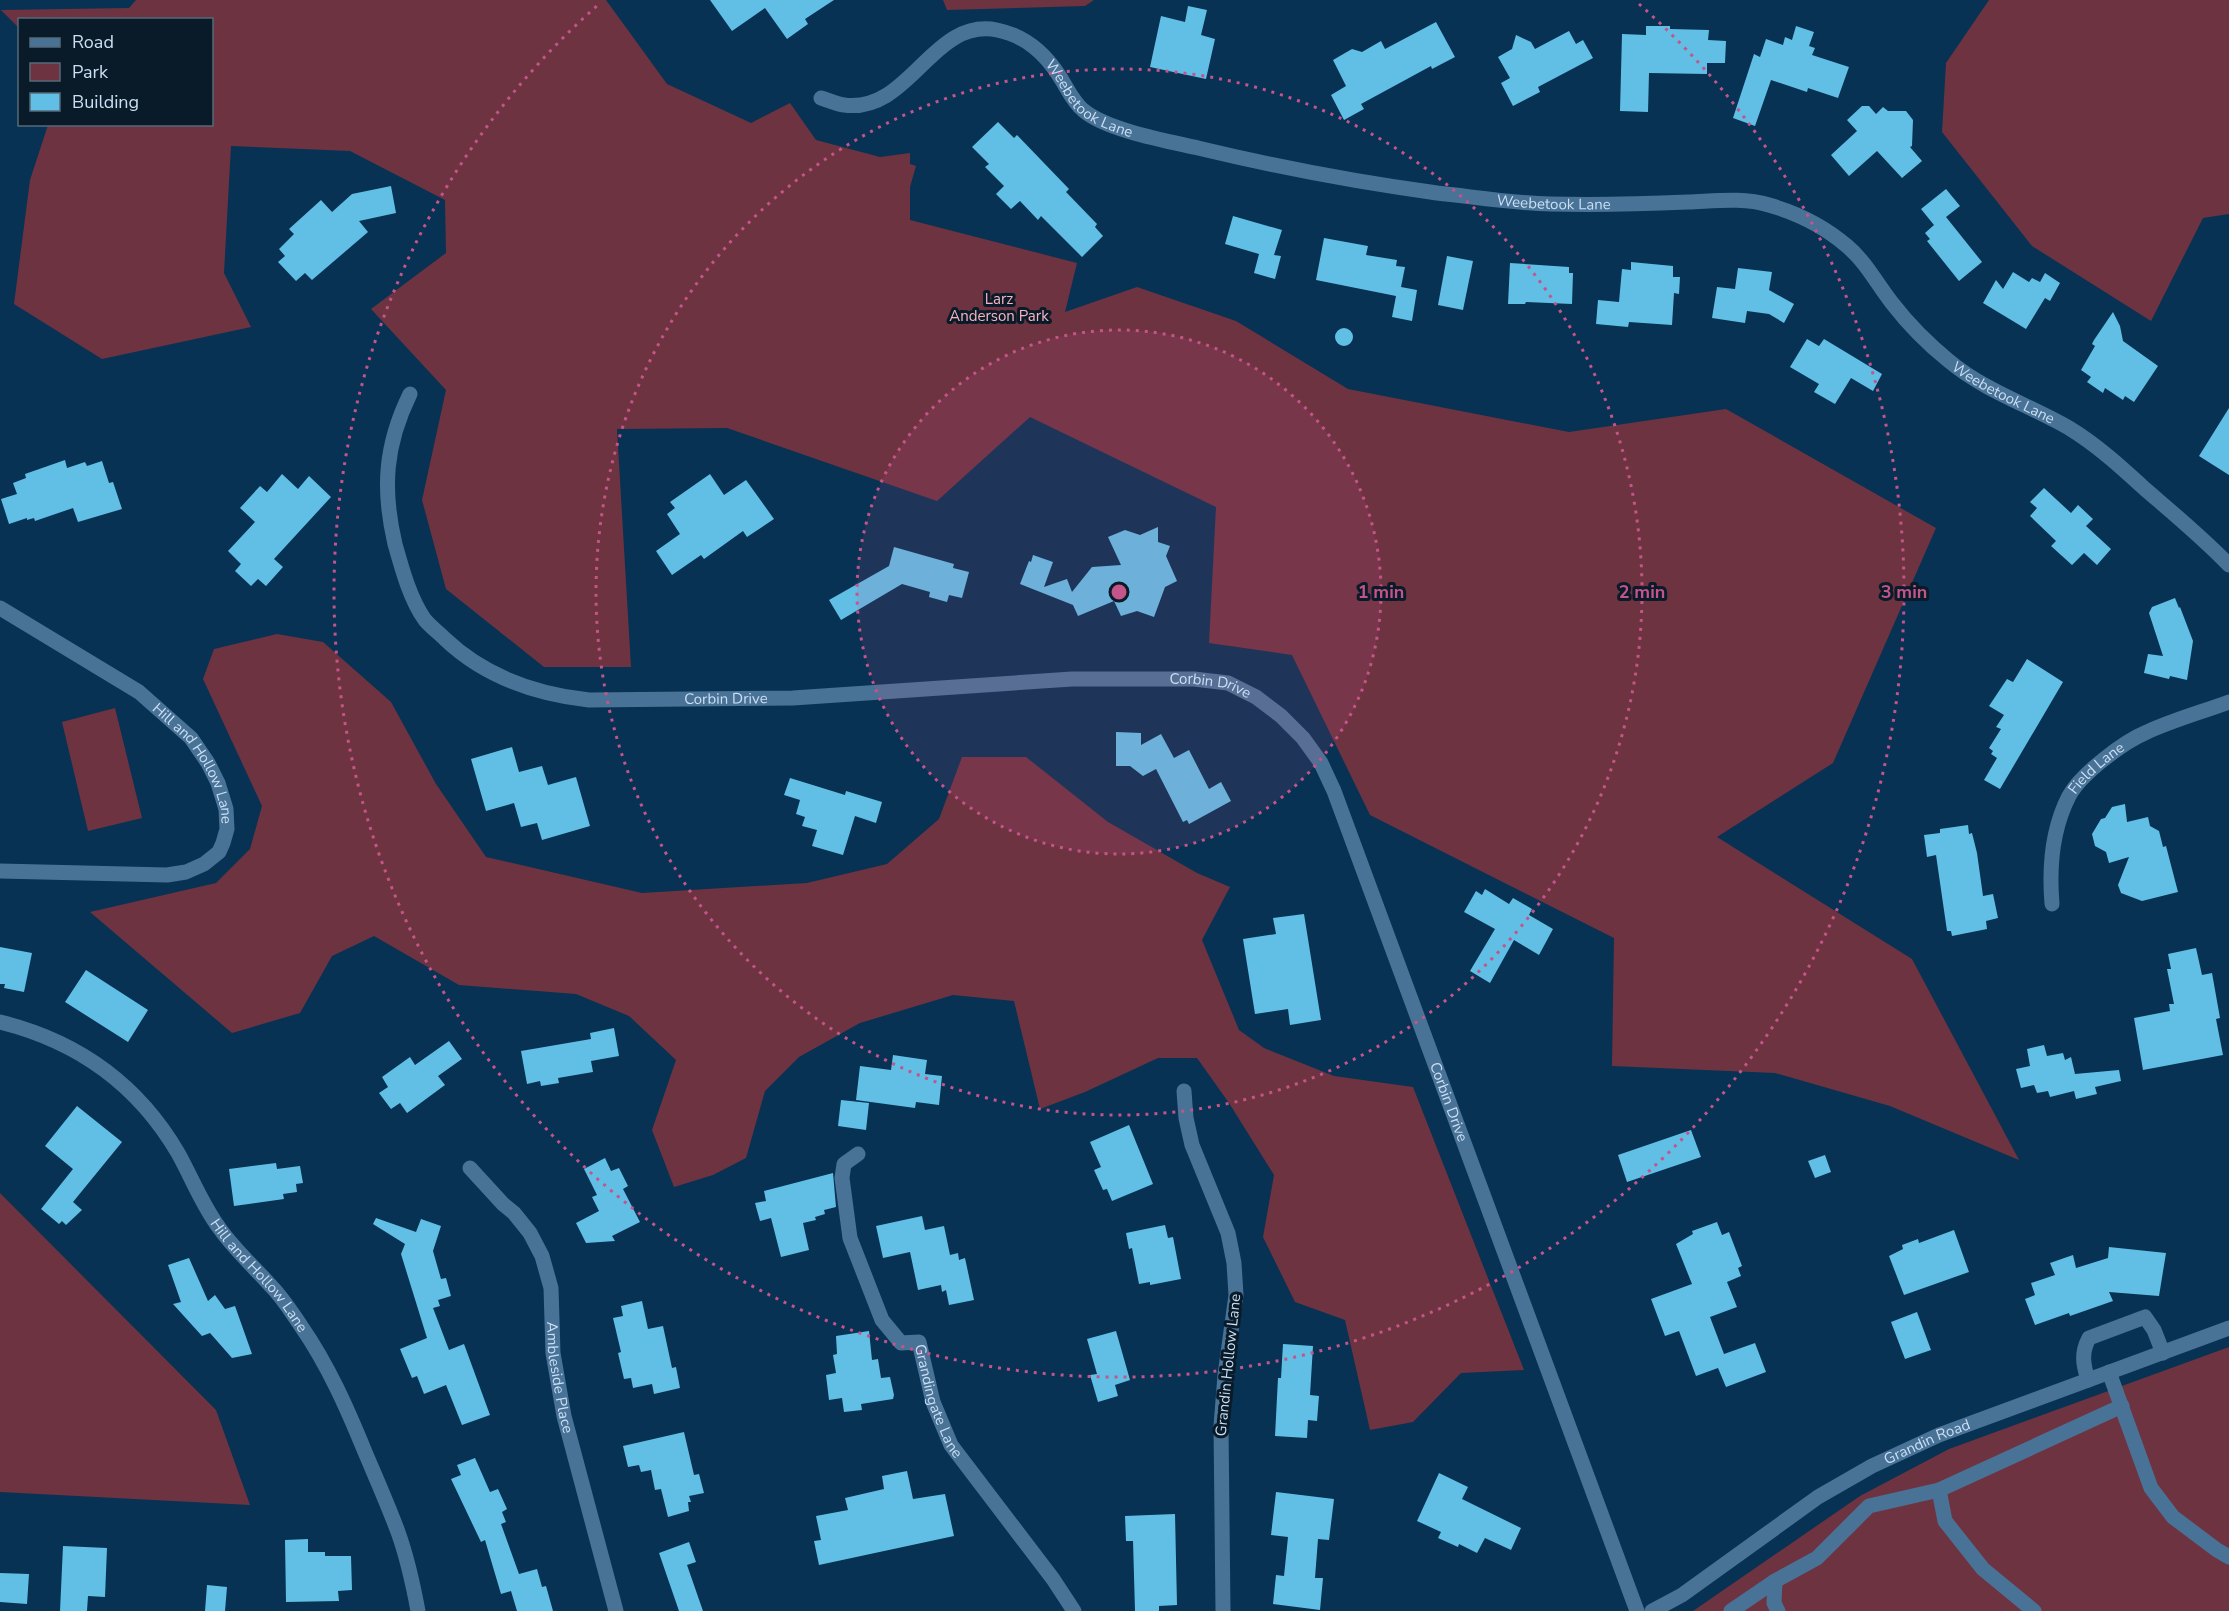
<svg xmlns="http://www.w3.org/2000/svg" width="2229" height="1611" viewBox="0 0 2229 1611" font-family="'Nunito Sans',sans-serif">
	<rect width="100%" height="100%" fill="#073253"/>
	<path fill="#6e3341" d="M136,0H606L667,84L751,123L790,103L816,140L880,157L910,153V164L916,166L910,187V220L1077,263L1065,312L1137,287L1236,321L1348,389L1569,432L1726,409L1936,528L1833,763L1717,837L1912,959L2019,1160L1890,1106L1775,1073L1612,1066L1614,938L1370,815L1292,655L1209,643L1216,507L1030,417L937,501L727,428L617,429L631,667H544L446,589L422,500L446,390L371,309L446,253L445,200L350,151L231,146L224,273L251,327L102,359L14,304L30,180L48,125L212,124V20H20L19,28L1,10L129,8Z
		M943,0H1094L1085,6L947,10Z
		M1989,0H2229V214L2203,218L2151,321L2032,246L1942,132L1946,63Z
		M277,634L323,642L391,702L436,784L486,857L642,893L807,883L887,864L939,819L962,757H1026L1108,822L1197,873L1230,887L1202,940L1239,1030L1264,1048L1334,1076L1413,1087L1524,1370L1461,1373L1413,1422L1370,1430L1345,1320L1295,1302L1263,1237L1274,1175L1229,1103L1197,1058H1158L1085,1092L1040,1109L1014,1001L953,995L860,1023L799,1057L765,1091L746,1158L713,1175L674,1187L652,1130L676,1060L629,1016L576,994L459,985L374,936L332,956L300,1013L232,1033L90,912L216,883L250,849L262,806L203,679L214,649Z
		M115,708L142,818L88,831L62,722Z
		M0,1193L216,1410L250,1505L0,1492Z
		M2229,1347V1611H1693L1860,1496L1949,1449Z"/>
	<path fill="#61bfe5" d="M710,0H834L805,19L808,24L787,39L765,8L732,31Z
		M1188,6L1207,10L1201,35L1215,39L1206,79L1150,67L1161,16L1185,22Z
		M1436,22L1455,57L1432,69L1431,66L1361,104L1364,109L1344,120L1331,95L1346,86L1333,60L1352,49L1362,52L1381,41L1385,49Z
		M1646,26H1670V29L1709,30L1708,40L1726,41L1725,63H1707V74L1649,73L1648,112L1620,111L1622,34L1646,35Z
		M1796,26L1814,32L1809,46L1815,48L1812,55L1849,67L1838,98L1808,88L1807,92L1771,80L1755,126L1733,118L1754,54L1760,57L1766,39L1783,45L1785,37L1792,40Z
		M1569,31L1576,44L1583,40L1593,58L1538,87L1540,92L1513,106L1501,83L1510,78L1498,57L1512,49L1516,35L1531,42L1535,49Z
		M1862,106H1869L1876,114L1883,107L1888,111H1906L1913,120L1912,146L1910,147L1922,161L1902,178L1877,151L1849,176L1831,155L1857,131L1847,120Z
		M998,122L1014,138L1017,135L1069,189L1066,192L1097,224L1095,227L1103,236L1082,257L1041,216L1038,220L1020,201L1011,209L996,194L1004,186L985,167L989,164L972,147Z
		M391,186L396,213L359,221L368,232L312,280L305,273L296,281L278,262L285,256L279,249L294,234L289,229L321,200L332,212L352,194Z
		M1946,189L1960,206L1946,217L1982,262L1959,281L1927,241L1930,239L1925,233L1934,225L1921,209Z
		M1233,216L1282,230L1274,255L1281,256L1275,279L1254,273L1259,254L1225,244Z
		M1324,238L1368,246L1366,255L1397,260L1396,266L1405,267L1401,287L1417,290L1412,321L1392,317L1396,296L1316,280Z
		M1447,256L1473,261L1463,310L1438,305Z
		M1631,262L1673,266V277H1680L1679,294L1674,293L1672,325L1629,322L1628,327L1596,324L1598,300L1619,302L1622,269L1631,270Z
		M1510,263L1569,267V273H1573L1572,304L1526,302L1525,304H1508Z
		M1738,268L1772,272L1769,290L1794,304L1784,323L1769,314L1747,311L1745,323L1712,318L1717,287L1735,289Z
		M2013,272L2029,282L2032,278L2040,282L2045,273L2060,283L2050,301L2045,298L2026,329L1983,303L1996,280L2003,289Z
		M2113,312L2120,326L2123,341L2158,366L2134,402L2125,396L2123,400L2105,388L2103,393L2087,382L2091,377L2081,370L2095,346L2092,344L2094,340Z
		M1335 337a9 9 0 1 1 18 0a9 9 0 1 1-18 0Z
		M1807,339L1819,346L1824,339L1882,374L1873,391L1851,378L1835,404L1814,392L1819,384L1790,367Z
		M2229,408V475L2199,456Z
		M65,460L67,468L85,462L87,466L102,461L109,483L113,482L122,509L78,522L73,508L35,521L34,518L27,520V518L9,524L1,499L17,494L13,483L26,478L25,474Z
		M282,474L298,489L309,476L331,497L274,559L283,567L266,586L258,579L251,586L235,571L241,564L228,551L255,522L240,508L260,486L267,492Z
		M710,474L724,495L746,480L774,519L747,537L743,531L704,559L701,555L672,575L656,551L680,534L667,514L675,508L670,502Z
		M2044,488L2071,513L2078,505L2093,519L2086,526L2111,549L2097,565L2084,553L2072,565L2051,546L2056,541L2030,516L2037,508L2030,502Z
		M1158,527V542L1170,546L1166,556L1177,581L1165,587L1154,617L1137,611L1121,616L1114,601L1078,616L1073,605L1020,584L1029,561L1031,562L1033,555L1053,562L1044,587L1067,579L1072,592L1092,567L1121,565L1108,537L1125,530L1140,535Z
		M894,547L954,564L953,568L969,572L962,598L949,595L947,602L929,597L930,592L902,584L841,620L829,600L889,566Z
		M2175,598L2179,608L2180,607L2193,641L2187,680L2170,676L2169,679L2144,673L2148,654L2163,656L2149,613L2152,607Z
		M2027,659L2063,682L2000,789L1984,780L1997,758L1991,754L1993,751L1989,748L2001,729L1996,727L2004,715L1989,706L2007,679L2013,682Z
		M1116,732L1141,733V745L1161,734L1174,758L1189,750L1209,789L1221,782L1231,801L1189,824L1187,820L1183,822L1156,769L1143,776L1130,766H1116Z
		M512,747L519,772L542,766L548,785L576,777L590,826L542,840L537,823L521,827L514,803L486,811L471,759Z
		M790,778L845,795L846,791L882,802L876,823L855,816L843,855L812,846L817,830L802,826L805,817L796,814L800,800L784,795Z
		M2125,804L2127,822L2148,817L2150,826L2159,831L2163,847L2166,846L2178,892L2142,901L2121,893L2118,885L2129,857L2109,863L2106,852L2095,846L2092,834L2101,819L2105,818L2112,807Z
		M1968,825L1969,834L1972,833L1977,853L1983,896L1993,894L1998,918L1986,921L1987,929L1952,936L1951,931H1947L1936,855L1927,857L1924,835L1940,833V829Z
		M1485,889L1509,904L1513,898L1532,909L1529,915L1553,929L1539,955L1514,940L1490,983L1470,971L1495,929L1464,912L1476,891L1482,895Z
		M1304,914L1321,1020L1290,1025L1288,1009L1255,1014L1243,939L1276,934L1273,918Z
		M0,947L32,953L24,992L4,988L5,984H0Z
		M2196,948L2202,975L2212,973L2220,1018L2216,1019L2223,1055L2143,1070L2134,1018L2170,1011L2169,1004H2174L2167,969H2171L2168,954Z
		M86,970L148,1010L128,1042L65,1002Z
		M614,1028L619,1056L591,1061L593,1072L558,1078L559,1083L541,1086L540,1081L527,1084L521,1051L591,1039L590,1033Z
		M449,1041L462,1059L438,1076L445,1085L407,1113L400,1103L391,1109L379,1093L388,1087L382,1077L410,1057L415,1065Z
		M2044,1045L2047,1056L2063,1053L2065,1060L2071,1057L2075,1074L2119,1070L2121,1081L2095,1087L2097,1094L2076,1099L2074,1091L2050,1097L2048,1091L2037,1093L2034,1085L2021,1088L2016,1069L2030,1066L2027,1049Z
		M893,1055L927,1060L925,1074L942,1076L939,1105L916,1102L915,1108L856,1100L860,1066L891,1070Z
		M841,1100L869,1103L866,1130L838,1126Z
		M77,1106L122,1142L73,1202L82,1210L66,1225L62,1221L59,1224L41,1209L73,1169L45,1146Z
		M1129,1125L1153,1184L1112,1201L1107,1189L1103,1190L1094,1170L1101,1167L1090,1142Z
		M1691,1130L1701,1157L1627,1182L1618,1155Z
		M1825,1155L1831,1172L1815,1178L1808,1161Z
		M605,1158L611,1171L619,1168L628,1186L623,1189L640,1222L612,1236L615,1241L586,1243L576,1223L599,1211L592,1197L597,1195L584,1169Z
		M276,1163L277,1169L300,1166L303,1183L296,1184L297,1192L283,1194L284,1199L234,1206L229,1169Z
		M833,1173L836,1207L824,1210L825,1214L815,1217L816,1220L803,1223L809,1250L781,1257L771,1218L760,1221L755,1203L766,1201L764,1191Z
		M922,1216L925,1230L944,1226L950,1255L958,1253L959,1260L965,1258L974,1300L949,1305L946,1290L942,1292L941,1285L918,1290L910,1252L883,1258L876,1226Z
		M376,1218L416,1232L421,1219L441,1226L433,1251L441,1279L446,1278L451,1296L438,1300L440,1306L433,1308L449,1350L464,1344L490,1415L462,1425L446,1385L424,1394L417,1376L412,1378L400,1349L427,1338L401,1254L405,1244L373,1224Z
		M1717,1222L1722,1235L1729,1232L1742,1266L1738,1268L1741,1276L1727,1282L1737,1307L1710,1317L1724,1354L1755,1343L1766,1372L1726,1387L1718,1368L1696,1376L1679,1331L1665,1336L1651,1299L1692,1284L1676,1244L1693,1234L1692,1231Z
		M1165,1225L1168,1238L1173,1237L1181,1279L1150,1285V1282L1139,1284L1132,1248L1129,1249L1126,1233Z
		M1954,1230L1969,1272L1904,1295L1889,1256L1903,1249L1902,1245L1918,1239L1919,1243Z
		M2109,1247L2166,1253L2159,1296L2109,1292L2113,1301L2070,1316L2069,1313L2035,1325L2025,1299L2035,1295L2031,1283L2055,1275L2050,1263L2073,1255L2076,1268L2108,1258Z
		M189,1258L208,1301L215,1295L225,1309L235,1306L252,1354L232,1358L210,1333L202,1336L173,1304L181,1302L168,1265Z
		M642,1301L648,1329L663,1326L672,1368L676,1367L680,1388L654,1394L652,1384L633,1388L631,1378L624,1379L618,1353L621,1352L613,1318L623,1316L621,1306Z
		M1917,1312L1931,1350L1905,1359L1891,1322Z
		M869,1331L872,1360L878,1359L881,1378L890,1377L894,1395L893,1399L861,1404L862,1410L844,1412L842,1398L829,1400L826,1375L836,1373L833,1355L837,1354L836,1336Z
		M1116,1331L1130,1380L1115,1385L1118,1396L1098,1402L1090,1375L1097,1374L1087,1339Z
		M1283,1344L1313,1346L1310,1395L1319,1396L1317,1421L1308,1420L1307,1438L1275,1436L1278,1378H1281Z
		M684,1432L694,1475L699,1474L704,1493L689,1496L691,1502H688L689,1511L668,1517L661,1489L655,1490L651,1470L641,1472L639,1465L628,1467L623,1446Z
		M475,1458L490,1492L498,1489L507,1509L502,1512L506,1522L501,1524L519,1574L537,1569L542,1587L546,1586L553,1611H517L511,1591L501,1594L485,1540L481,1542L451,1479L461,1475L457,1465Z
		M907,1471L913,1499L945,1494L954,1536L819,1565L814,1541L821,1540L816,1516L848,1510L845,1498L884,1489L882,1476Z
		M1439,1473L1468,1487L1462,1499L1521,1528L1511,1550L1485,1538L1477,1553L1459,1544L1458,1547L1438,1538L1441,1532L1417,1521Z
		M1276,1492L1334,1499L1329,1540L1318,1539L1315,1578H1323L1320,1610L1273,1604L1276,1575L1284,1576L1288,1537L1271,1535Z
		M1175,1514L1177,1605L1159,1606V1611H1135L1133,1541H1126L1125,1516Z
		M308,1539V1552H325V1556H351L352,1590L338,1591L339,1601L286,1602L285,1540Z
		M689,1542L696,1562L687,1565L703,1611H679L659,1553Z
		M63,1546L107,1548L105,1597L88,1596L87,1611H60Z
		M0,1573L29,1574L27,1604L0,1602Z
		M207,1585L227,1587L225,1611H205Z"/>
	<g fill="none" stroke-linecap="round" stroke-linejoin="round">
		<g stroke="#497297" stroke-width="15">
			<path id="s1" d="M821,98C828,100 836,104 844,105C910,114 932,17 997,30C1026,36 1045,53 1060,77C1067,88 1073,102 1083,110C1106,130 1167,141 1198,148C1277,167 1356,182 1437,193C1475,197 1512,203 1550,204C1596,205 1642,204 1688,202C1715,201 1743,197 1769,205C1797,213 1825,227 1847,246C1866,262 1877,284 1892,303C1909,325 1928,344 1949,361C1985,391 2029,405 2069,428C2097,445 2121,467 2145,489C2174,514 2203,538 2229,565"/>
			<path id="s2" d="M410,394C385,445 382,489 395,544C402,569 410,599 425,620C431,627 439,633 445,639C485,677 535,694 589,700L793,698L1072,679H1194L1228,683L1256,697L1281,716L1303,738L1321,763L1334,791L1637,1611"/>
			<path id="s3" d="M0,608L139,692L191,738L208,763L218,783L226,809L227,829L223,843L219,852L204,864L186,872L167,875L0,871"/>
			<path id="s4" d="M2052,904C2049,868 2052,829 2069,796C2081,774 2123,742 2147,732C2173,720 2202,712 2229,702"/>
			<path id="s5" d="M0,1022C77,1041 137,1083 178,1153C192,1178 202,1205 220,1229C235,1250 254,1267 271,1286C283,1298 292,1313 301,1326C328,1365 347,1408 365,1452C376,1478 388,1505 398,1532C407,1557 413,1584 418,1611"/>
			<path d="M1184,1091L1186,1118L1192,1145L1228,1233L1234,1263L1236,1295L1225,1375L1221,1426L1223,1611"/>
			<path id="s6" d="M858,1154L844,1164L842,1178L850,1238L882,1320L901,1343L919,1342L933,1402L951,1445L1053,1579L1074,1611"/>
			<path id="s7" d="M470,1168L503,1204L514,1213L530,1233L542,1256L551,1288L553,1353L564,1416L616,1611"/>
			<path d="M2109,1372L2151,1488L2173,1517L2217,1550L2229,1557"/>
			<path d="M2088,1380C2083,1364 2081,1353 2089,1338L2145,1317L2154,1330L2163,1353"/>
			<path d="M1939,1490L1945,1521L1983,1569L2034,1611"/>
			<path d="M1775,1581L1774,1603L1778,1611"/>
			<path id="s8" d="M1652,1611L1682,1595L1818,1497L1872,1466L1939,1435L2229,1328"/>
			<path d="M1731,1611L1775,1581L1817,1558L1869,1506L1939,1490L2122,1406"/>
		</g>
	</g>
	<circle cx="1119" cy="592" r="262" fill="#c45489" fill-opacity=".12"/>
	<g fill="none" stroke="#c45489" stroke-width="3" stroke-dasharray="3 6">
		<circle cx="1119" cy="592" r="262"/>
		<circle cx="1119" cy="592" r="523"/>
		<path d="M1639 4A785 785 0 1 1 599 4"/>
	</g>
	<g text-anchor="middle" stroke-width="6" stroke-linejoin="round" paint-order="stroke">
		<g font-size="15" fill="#cadff4" stroke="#091a28">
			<text dy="5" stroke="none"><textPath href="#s1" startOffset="321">Weebetook Lane</textPath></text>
			<text dy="5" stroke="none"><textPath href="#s1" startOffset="806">Weebetook Lane</textPath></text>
			<text dy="5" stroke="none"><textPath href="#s1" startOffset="1328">Weebetook Lane</textPath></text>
			<text dy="5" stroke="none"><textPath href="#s2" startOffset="1046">Corbin Drive</textPath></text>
			<text dy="5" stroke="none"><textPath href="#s2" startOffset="560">Corbin Drive</textPath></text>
			<text dy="5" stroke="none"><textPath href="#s3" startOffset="255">Hill and Hollow Lane</textPath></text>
			<text dy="5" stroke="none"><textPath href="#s4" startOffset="150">Field Lane</textPath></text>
			<text dy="5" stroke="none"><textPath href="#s2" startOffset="1550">Corbin Drive</textPath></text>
			<text dy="5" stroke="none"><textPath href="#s5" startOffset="375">Hill and Hollow Lane</textPath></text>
			<text transform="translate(1228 1365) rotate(-84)" y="5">Grandin Hollow Lane</text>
			<text dy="5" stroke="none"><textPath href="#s7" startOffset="238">Ambleside Place</textPath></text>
			<text dy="5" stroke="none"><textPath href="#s6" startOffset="290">Grandingate Lane</textPath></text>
			<text dy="5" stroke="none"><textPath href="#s8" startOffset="324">Grandin Road</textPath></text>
		</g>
		<g font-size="15" fill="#f8b4c1" stroke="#091a28">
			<text x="999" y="304">Larz<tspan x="999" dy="17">Anderson Park</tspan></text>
		</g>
	</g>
	<circle cx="1119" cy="592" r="9" fill="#c45489" stroke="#091a28" stroke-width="3"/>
	<g font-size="18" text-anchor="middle" font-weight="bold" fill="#c45489" stroke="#091a28" stroke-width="6" stroke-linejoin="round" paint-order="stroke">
		<text x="1381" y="598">1 min</text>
		<text x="1642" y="598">2 min</text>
		<text x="1904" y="598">3 min</text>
	</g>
	<rect x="18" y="18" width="195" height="108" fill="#091a28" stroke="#56697a" stroke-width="1.5"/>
	<rect x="30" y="38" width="30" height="9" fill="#497297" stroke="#56697a" stroke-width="1.5"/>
	<text x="72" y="48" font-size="18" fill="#cadff4">Road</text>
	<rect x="30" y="63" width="30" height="18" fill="#6e3341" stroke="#56697a" stroke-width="1.5"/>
	<text x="72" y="78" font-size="18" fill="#cadff4">Park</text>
	<rect x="30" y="93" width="30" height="18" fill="#61bfe5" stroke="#56697a" stroke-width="1.5"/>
	<text x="72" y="108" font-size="18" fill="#cadff4">Building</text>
</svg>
